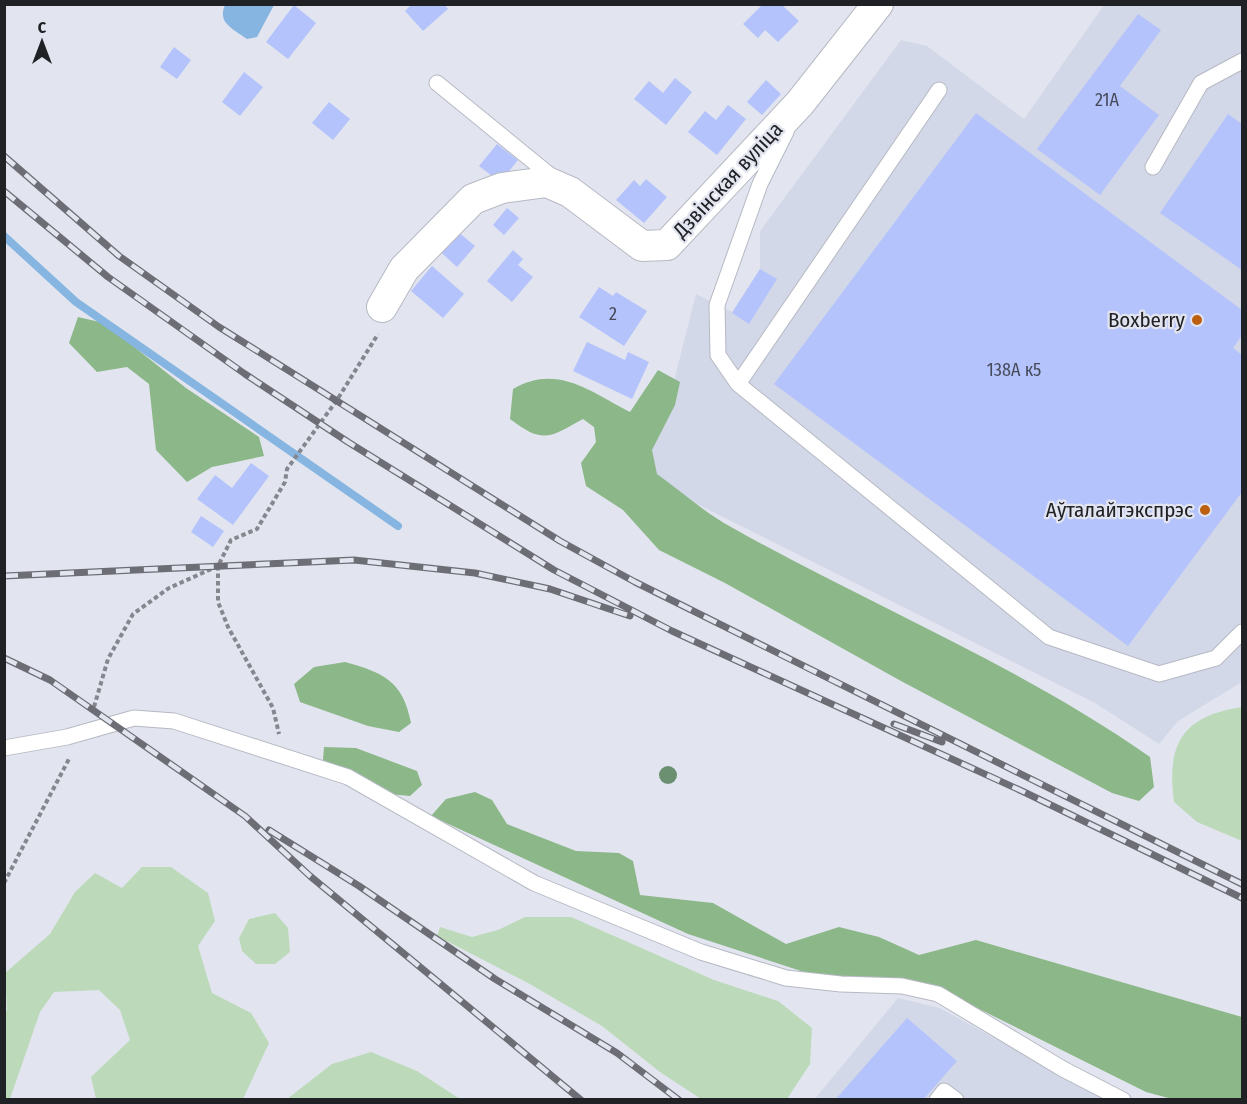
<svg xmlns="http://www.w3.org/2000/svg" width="1247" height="1104" viewBox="0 0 1247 1104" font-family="'Fira Sans Condensed',sans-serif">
	<rect width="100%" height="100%" fill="#e2e5ef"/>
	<path fill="#d3d8e8" d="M1104,5H1242V682L1178,721L1159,744L1095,703L633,472L675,377L696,294L732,312L760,269V231L901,40L927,46L1024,119Z
		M898,998L940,1008L1104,1099L814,1100Z"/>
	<path fill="#bcdaba" d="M1242,707V841L1197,822L1174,802C1166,743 1183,716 1242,707Z
		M142,867H171L208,893L215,921L198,946L212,993L251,1013L269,1043L243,1099H96L91,1077L130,1040L120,1010L99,990L54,992L40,1012L10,1099H5L4,1015L7,1010L5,973L50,934L75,892L95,873L122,888Z
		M275,913L288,928L290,952L275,964H256L242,951L239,938L249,919Z
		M525,917H571L714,980L778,1001L812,1028L810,1064L787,1099H701L660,1072L602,1026L528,983L437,936L440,927L472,937L498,930Z
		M371,1052L417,1071L460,1099H287L332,1064Z"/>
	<path fill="#8cb788" d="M78,317L104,323L186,388L259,437L264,456L212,467L187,482L156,450L149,384L127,367L97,372L69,343Z
		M658,370L680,382L675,405L652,450L657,474C681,491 705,513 731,527C871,606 1017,664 1150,757L1154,787L1139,801L1112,793L901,681L725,583L659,550L623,510L586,486L581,463L596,442L594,427L583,419C549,438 543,444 510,419L513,389C557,363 591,392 630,412Z
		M345,662C384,673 403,681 411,723L399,732L368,726L300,702L294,684L314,667Z
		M324,747L356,748L417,771L422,785L410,796L389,794L323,760Z
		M475,792L492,800L507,824L576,851L619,853L633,861L640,895L713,903L786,944L839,927L879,937L919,955L976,940L1242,1017V1099H1172L1146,1092L931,985H844L688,934L431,816L446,799Z"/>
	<path fill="#85b5e0" d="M225,5V4L274,5L257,37L247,39C233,29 217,23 225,5Z"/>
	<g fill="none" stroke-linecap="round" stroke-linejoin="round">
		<path stroke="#85b5e0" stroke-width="8" d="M4,236L76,302L398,526"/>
	</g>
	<path fill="#b4c3fb" d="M412,4H444L448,9L423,31L405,11Z
		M294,5L316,23L288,59L266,42Z
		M762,5H782L799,21L778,42L765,30L758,38L743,24Z
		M1138,14L1161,30L1120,86L1159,115L1100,195L1037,149Z
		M174,47L191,60L177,79L160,67Z
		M244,72L263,87L240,116L222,102Z
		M675,78L692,92L666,125L634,99L649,81L663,93Z
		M766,80L781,94L762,115L747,102Z
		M329,102L350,119L333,140L312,123Z
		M728,105L746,119L717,155L688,132L705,111L716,120Z
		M976,113L1242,310V335L1233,348L1242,355V492L1128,646L774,384Z
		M1228,114L1242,124V270L1160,213Z
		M497,144L518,160L500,182L479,166Z
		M646,179L667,197L644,223L616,200L634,180L640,186Z
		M507,208L519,218L504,235L493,225Z
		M451,226L475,246L457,267L434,246Z
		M513,250L523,259L518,265L533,277L512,302L487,281Z
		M432,266L464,294L443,318L411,291Z
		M760,269L777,279L749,324L732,313Z
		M599,287L613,296L616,292L647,311L624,346L579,317Z
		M587,342L625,360L628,352L649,362L632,399L573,371Z
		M251,463L269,476L233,525L197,499L215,475L232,488Z
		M201,516L224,531L213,547L191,532Z
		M907,1018L957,1061L923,1100H835Z"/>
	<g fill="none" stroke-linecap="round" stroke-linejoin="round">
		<defs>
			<path id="service" d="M437,83L556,180
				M786,132L760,184L717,305L718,355L738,384L1049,637L1159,674L1216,658L1242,632
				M1153,167L1201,83L1242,61
				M738,384L939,90
				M4,748L67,737L134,718L174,721L348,777L534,883L701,952L786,978L841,984L902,986L938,994L1063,1069L1123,1100
				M937,1100L944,1091L956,1100"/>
			<path id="minor" d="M382,307L404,269L473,199L502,188L547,182L570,192L642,246L667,245L800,103L878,4"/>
		</defs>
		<use href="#service" stroke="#b6b9c3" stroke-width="17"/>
		<use href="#minor" stroke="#b6b9c3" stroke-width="32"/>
		<path stroke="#85878e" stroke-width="4" stroke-dasharray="4.5 3" stroke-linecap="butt" d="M218,566V602L228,627L273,708L279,734
			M94,707L108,659L133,614L169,588L218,566L231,540L257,529L285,482L287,469L337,400L378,334
			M4,883L70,757"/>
		<use href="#service" stroke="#fff" stroke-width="15"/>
		<use href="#minor" stroke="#fff" stroke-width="30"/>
		<defs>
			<path id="rail" d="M4,156L119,256L219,327L560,541L635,582L1242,884
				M4,191L108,277L245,374L348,442L554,570L672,631L1024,792L1242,898
				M4,576L354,560L475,573L550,589L630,616
				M4,658L50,680L245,816L310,876L581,1100
				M894,724L942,742
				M269,830L359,886L495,979L617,1053L679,1100"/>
		</defs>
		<use href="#rail" stroke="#6d6e75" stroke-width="7"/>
		<use href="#rail" stroke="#e2e5ef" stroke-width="4.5" stroke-dasharray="14" stroke-linecap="butt"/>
	</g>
	<circle fill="#6b8f71" cx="668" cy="775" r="9"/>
	<g fill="#bc5f0e" stroke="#e2e5ef" stroke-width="2">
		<circle cx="1197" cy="320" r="6"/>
		<circle cx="1205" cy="510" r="6"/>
	</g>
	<g text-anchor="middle" stroke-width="4.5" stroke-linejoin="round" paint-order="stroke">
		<g font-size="18" fill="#454a5a">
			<text x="1107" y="106">21А</text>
			<text x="613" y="320">2</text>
			<text x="1014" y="376">138А к5</text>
		</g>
		<g font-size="21" fill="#202125" stroke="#e2e5ef">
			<text transform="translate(728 180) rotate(-47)" y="7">Дзвінская вуліца</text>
		</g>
		<g font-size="21" fill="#202125" stroke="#e2e5ef" text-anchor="end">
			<text x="1185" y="327">Boxberry</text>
			<text x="1193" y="517">Аўталайтэкспрэс</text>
		</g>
	</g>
	<rect width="1247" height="1104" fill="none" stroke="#202125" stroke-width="12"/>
	<g transform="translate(42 42)" stroke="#e2e5ef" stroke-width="4.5" paint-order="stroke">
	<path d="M0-4.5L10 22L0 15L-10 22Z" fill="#202125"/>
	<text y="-9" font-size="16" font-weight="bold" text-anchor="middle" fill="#202125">С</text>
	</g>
</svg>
